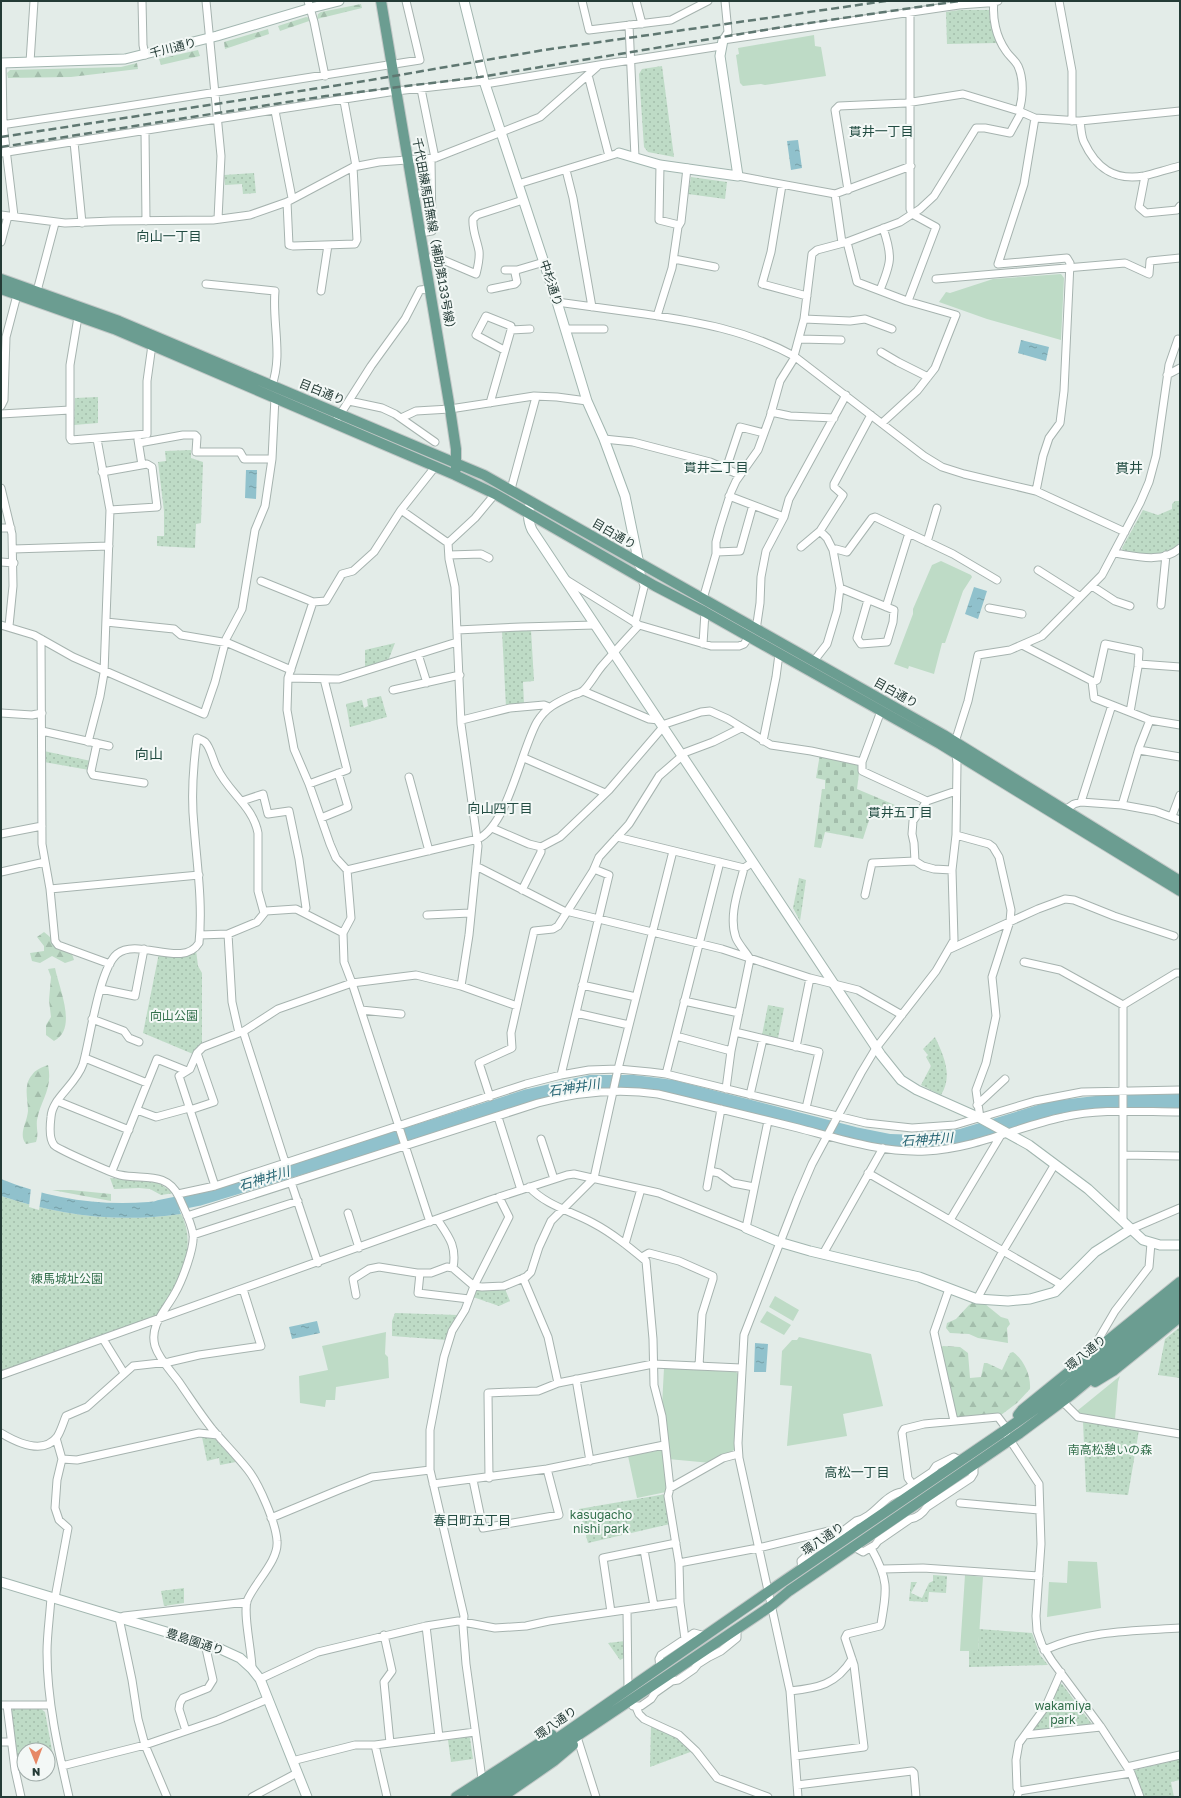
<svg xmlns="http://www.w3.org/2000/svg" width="1181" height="1798" viewBox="0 0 1181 1798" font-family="'Golos Text','Noto Sans JP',sans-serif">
	<defs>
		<pattern id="grass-dots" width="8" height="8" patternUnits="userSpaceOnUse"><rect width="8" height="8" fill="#bedbc6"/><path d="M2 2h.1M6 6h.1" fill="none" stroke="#a3bdab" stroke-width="1.8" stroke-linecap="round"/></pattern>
		<pattern id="forest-firs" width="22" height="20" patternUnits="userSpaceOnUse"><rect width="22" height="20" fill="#bedbc6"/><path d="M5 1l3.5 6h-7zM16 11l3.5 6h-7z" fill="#a3bdab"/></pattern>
		<pattern id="cemetery-stones" width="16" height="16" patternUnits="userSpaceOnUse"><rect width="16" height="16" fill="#bedbc6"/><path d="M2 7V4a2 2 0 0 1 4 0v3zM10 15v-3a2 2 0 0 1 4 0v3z" fill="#a3bdab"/></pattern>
		<pattern id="water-ripples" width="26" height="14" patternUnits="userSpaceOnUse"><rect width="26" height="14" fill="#90c1cc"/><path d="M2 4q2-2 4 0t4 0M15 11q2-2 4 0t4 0" fill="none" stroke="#759ea6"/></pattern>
	</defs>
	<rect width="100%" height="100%" fill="#e3ece8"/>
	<path fill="url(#grass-dots)" d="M959,10H989L994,32L998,43L947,44L946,12Z
		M662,66L674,157L648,152L644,147L639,74L642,69Z
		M254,173L256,193L243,194L242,184L225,185L224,175Z
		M691,177L727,182L725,199L688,194Z
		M98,397V423L74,425L75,398Z
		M191,450V458L203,462L201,523L196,524L195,548L157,546V536H164V511L158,462L166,461L165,451Z
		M1175,501H1180V542C1166,559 1142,554 1123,551L1122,548L1143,510L1158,515L1172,509V504Z
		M531,630L534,681L523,682L524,704L506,707L502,631Z
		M395,643L388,661L365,667V650Z
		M381,696L387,717L350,727L346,704L362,700L364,708L368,706L367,699Z
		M44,751L91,761L89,770L44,762Z
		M799,878L806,880L800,921L793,908Z
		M196,950L198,966L202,973V1045L193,1054L143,1033L159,953Z
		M768,1005L784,1008L778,1038L762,1035Z
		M935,1037C944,1056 953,1076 941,1095L921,1085L931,1066L926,1057L928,1055L923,1049Z
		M110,1178L157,1182L174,1193L161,1195L150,1189L139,1188L114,1189Z
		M1,1196C62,1216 117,1223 181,1214C199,1249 177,1286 157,1315L1,1372Z
		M505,1289L510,1301L499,1306L473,1297L474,1292L477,1290Z
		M395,1313L458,1315L446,1340L392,1336V1321Z
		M1180,1327V1378L1158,1375L1165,1339Z
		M1083,1421L1139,1430L1128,1495L1086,1492Z
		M202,1437L214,1438L236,1462L220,1465L219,1458L207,1461Z
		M666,1494L670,1524L588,1543L579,1509Z
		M933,1575L947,1576L946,1593L929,1592L928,1602L909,1601L911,1582H917L911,1593L922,1598L929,1583L933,1581Z
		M184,1588V1603L164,1606L161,1591Z
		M979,1629L1032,1633L1040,1655L1048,1665L969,1667V1651H978Z
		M625,1641L626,1657L620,1660L608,1643Z
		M1059,1684H1062L1091,1723L1089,1726L1034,1732L1032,1729Z
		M13,1708H40L45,1712L54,1761L48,1762V1750H24V1768L19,1769L11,1711Z
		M651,1726L677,1737L693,1751L650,1767Z
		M468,1737L470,1738L473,1759L451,1762L448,1740Z
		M1180,1759V1780L1171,1782L1174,1797H1143L1133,1772L1135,1770Z"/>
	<path fill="url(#forest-firs)" d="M361,4L362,8L317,19L318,14L321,12Z
		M306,17L311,18L312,20L280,31L278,26Z
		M268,29L269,34L225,49L224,42Z
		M198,50L200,56L161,65L159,59Z
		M137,63L138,69L71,77L8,78L7,73L10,70L121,67Z
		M44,932C50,936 53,941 59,945C66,950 72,950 74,960L65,963L52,956L40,963L32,961L30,953L44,951V946L37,937Z
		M55,968C59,988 78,1029 54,1041L46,1035V1025L51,1017L49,1000L51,977L48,969Z
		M48,1065C53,1089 41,1099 37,1120C36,1128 39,1134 36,1142L26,1144C18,1134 27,1123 28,1111C28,1100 23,1085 32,1075C35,1070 42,1067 48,1065Z
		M52,1190H71L111,1194V1201Z
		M972,1303L985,1304L1001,1317L1008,1319L1010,1324L1007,1328L1008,1343L978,1338L969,1334L950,1333L946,1328L947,1323L956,1319L969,1305Z
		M943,1346L960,1347L968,1353L970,1378L981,1377L984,1363H987L1002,1370L1010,1353L1013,1352C1024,1360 1031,1375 1030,1389L1017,1403L1001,1415L958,1418L955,1417L940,1348Z"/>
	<path fill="url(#cemetery-stones)" d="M820,754L860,765L857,789L902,808L897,819L871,814L863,839L825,832L821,848L814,847L822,789H825V780L816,778Z"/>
	<path fill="#bedbc6" d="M814,35L815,46L821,47L826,76L765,85L761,84L743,86L740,83L736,55L739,54L738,48Z
		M1061,274L1064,278L1061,340L987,319L939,302L946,292L950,293L993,279Z
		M941,561L971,575L972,577L963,591L945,643H942L934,674L909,666L908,669L894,664L913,614V609L932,565Z
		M775,1296L799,1310L793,1321L769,1307Z
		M767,1311L791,1325L784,1335L760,1322Z
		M386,1332L385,1354L388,1357L389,1378L336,1387L335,1400H326L325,1407L300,1403L299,1376L328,1370L322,1346Z
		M799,1337L871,1354L883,1406L843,1414L847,1436L787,1446L792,1386L780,1385L782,1351L792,1340H797Z
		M664,1368L736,1372L739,1375L734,1450L711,1463L668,1459L662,1406Z
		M1120,1376L1118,1382L1115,1419L1078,1414L1077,1411Z
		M662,1450L668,1486L666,1492L637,1498L628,1456Z
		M1068,1561L1097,1562L1101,1608L1047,1617L1049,1582L1067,1583Z
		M965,1575L983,1577L978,1651H960Z"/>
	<path fill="url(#water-ripples)" d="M798,140L802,168L791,170L787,141Z
		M1021,340L1049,347L1046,361L1018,353Z
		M246,470H257L256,499L245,498Z
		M974,587L987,591L978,619L965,614Z
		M1,1179C58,1202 114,1208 175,1199L181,1214C117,1223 62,1216 1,1196Z
		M317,1321L320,1333L292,1339L289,1327Z
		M755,1343L768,1344L766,1372H754Z"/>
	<path fill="#e3ece8" d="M31,1187L42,1190L39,1210L29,1207Z"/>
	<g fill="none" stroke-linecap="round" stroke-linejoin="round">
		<path stroke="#90c1cc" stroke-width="14" d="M159,1207L198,1199L359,1150L528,1096L590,1082H633L673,1087L855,1134L890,1141L919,1142L961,1136L1052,1108L1105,1102L1180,1101"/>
		<defs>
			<path id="street" d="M142,1L143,45L145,55
				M206,1L221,156L218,219
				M308,1L314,22L325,76
				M582,1L589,30L671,20L708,1
				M636,1L642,24
				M994,1C992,18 996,37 1006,51C1009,56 1015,60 1018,66C1024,79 1023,98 1019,111
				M1059,1L1072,71V121
				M629,25L635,157
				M723,40L959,5L987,3L998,1
				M723,40L728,32L725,1
				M30,62L34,1
				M2,63L3,124L14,216
				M588,75L609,156
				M485,84L599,65
				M421,89L435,158
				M344,101L356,166
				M275,111L292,198
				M1035,118L1024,184L998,264L1067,258L1070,263L1064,391L1060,423L1049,438L1043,456L1036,491
				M1080,121C1081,127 1081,136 1084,142C1096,168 1114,181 1144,176C1156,173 1168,169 1180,166
				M1,125L109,109L420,60L406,1
				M145,131L146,221
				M74,142L82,223
				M1,153L396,91L484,81
				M660,165L659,220L679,225
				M566,170L573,198L592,307
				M738,176L835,194L911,166
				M1145,176L1139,207L1146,213L1177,210L1180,206
				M518,184L619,153
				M782,185L771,252L762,284L807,296
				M848,190L835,110L839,106L906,103L963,94L1019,111L1035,118L1080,121L1180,111
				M835,194L842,243
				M413,195L431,192
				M287,202L289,245L293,246L355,244L357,240L353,167
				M1,215L65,223L112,221L213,220L250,215L287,202L353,167L379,162L435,158L540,117L599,65L721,46
				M420,233L432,231L431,159
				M1,242L8,216
				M847,242L857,282L907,301L956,315L935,368L917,391L882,423
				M424,259L436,257L476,274C478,266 480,259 479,251C477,240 472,230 473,219L477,215L523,200
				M674,259L715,267
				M505,270H517
				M936,279L1125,263L1149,274L1150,261L1180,258
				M206,284L275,291C272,322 283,355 272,385
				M491,289L515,284L517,282L515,273L517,270L544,262
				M880,290C891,263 893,257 883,228
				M37,291L55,223
				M321,291L328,245
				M908,301L936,227L912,214L910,209V13
				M557,302C586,306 615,310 645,314C698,322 746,330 794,356L924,456L942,467L964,474L1036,491L1125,532
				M657,316L672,268L678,227L681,222L687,168
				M78,317L70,365V438L71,440L147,434V381L152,345
				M804,319L850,321L865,319L892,329
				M566,329H604
				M799,339L841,340
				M504,350L476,335L486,316L511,326V330
				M881,352L898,362L928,377
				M794,356L804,319L812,254L817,250L847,242L900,222L920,209L934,196L976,128H985L1010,133L1021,113
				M1167,375L1180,368
				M349,401L382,408L395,414L435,442
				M490,403L511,330L530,329
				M1,406L4,400L6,337L17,295
				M771,412L790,416L834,418
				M1,414L70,410
				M401,418L416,411L450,409L534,396L557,397L587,401
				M334,424L371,366L405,319L420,290L429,289
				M604,439L633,442L710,462L740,475
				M138,440L142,465
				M139,443L183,435H195L197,437L196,452H240L244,459H272
				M726,469L740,427L764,433
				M102,472L147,464L152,467L157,507L110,510
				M1,488L12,534L13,586L9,626
				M511,489L536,397
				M729,496L784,517
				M401,510L448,543L449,559L455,587L461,724L478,846L469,935L461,986
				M1,528H11
				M927,542L937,508
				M448,543L475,518L495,494
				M801,547L820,531L843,495L834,487V484L871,415
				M13,549L109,546
				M833,550L836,549L847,552L872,518L875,517L953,554L997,580
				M717,552L740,551L753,505
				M1114,553C1135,556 1162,564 1180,548
				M449,555L481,554L489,558
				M1,562L14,563
				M1038,570L1079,596
				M565,579L639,625L711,646H739L744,644L749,637
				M261,581L313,602L326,601L342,574L353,571L374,552L401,510L435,467
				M1092,586L1115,601L1130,606
				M840,588L894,610L893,622L887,642L861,644L857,638L868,600
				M703,599L716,554V542L720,527L731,492L736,481L758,450L770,417L780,381L795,357
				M313,602L288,678L287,710L294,749L309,784L330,844L336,858L347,870L351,918L343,933L344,962L352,983L430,1222
				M1161,605L1166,555
				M886,607L909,533
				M989,608L1022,614
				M106,622L174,629L181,635L228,643L291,670
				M635,623L644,587L639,564
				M1,625L34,635L73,657L204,714L215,682L226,639L242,609L255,530L265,506L272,459L275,397
				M457,630L521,627L595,625
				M756,630L760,603L761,577L766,551L784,517L789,499L846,395
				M41,639L42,844L50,889L55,941L58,945L110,964
				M703,644L705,612
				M1022,645L1092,681L1094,698L1150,720L1180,725
				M418,654L427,683
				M813,662L827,644L837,611L840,588L833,550L827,538L820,531
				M1139,664L1180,667
				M288,678L339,679L457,642
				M1093,682L1097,680L1105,644L1139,651L1138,667L1130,712
				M393,690L460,675
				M583,691L649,719L659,720
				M881,711L862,762V771L927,801
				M1,713L32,715L42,713
				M462,720L510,708L544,705L549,707
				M662,725L701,712L710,711L728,719L771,745L811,751L862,762
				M42,731L109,746
				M763,741L776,677L779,654
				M88,742L100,696L104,673L110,510L97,439
				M97,743L91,771L93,775L144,783
				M1139,750L1180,757
				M681,754L713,742L741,728
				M524,758L605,793
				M409,777L429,851
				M309,784L347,770L324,679
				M242,801L263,794L268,814L289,811L299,859L306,908L304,912
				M1081,802L1112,705
				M1122,805L1139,748L1150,720
				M1065,810L1074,804L1081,802L1122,805L1155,811L1180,820
				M1172,816L1180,795
				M321,818L348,807L338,773
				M492,828L529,844L541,847L560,837L609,790L663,727
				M1,834L42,826
				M956,835L989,844L993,847L999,857L1011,910L1010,921L992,977L996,1016L986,1063L976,1090L980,1118
				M617,837L744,868
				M915,861L914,843L912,834L913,821L927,801L956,791
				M476,866L566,912
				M347,870L478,839C508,825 521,750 537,722C546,707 558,702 573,695C576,694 581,693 584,690C591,683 596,673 602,666C614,652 627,638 639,625
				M1,872L45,862
				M50,889L199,875
				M522,890L541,852V847
				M865,895L872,863L915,861L923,866L934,869L952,870
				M566,911L722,949L810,978L858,990L902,1015
				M427,915L470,913
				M228,934L232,1002L239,1033
				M200,935L228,934L257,922L266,911L296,909L343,933
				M950,949L1038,909L1065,899L1074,900L1114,916L1174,936
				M1024,962L1060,970L1123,1005
				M582,985L636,997
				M101,989L135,996L144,949
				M684,1001L739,1013
				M1123,1005L1176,973H1180
				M361,1010L401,1014
				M576,1013L629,1025
				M92,1019L124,1031L129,1038L139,1042
				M243,1031L285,1162
				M735,1032L819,1052L806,1108
				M676,1036L731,1051
				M796,1047L810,978
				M85,1058L147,1083
				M666,1074L720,862
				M561,1075L609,875L594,869
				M726,1089L731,1051L750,959C746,952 739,945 736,938C728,916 739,889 744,868L753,862
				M750,1095L763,1039
				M490,1097L479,1063L512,1048L511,1033L534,931L553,929L558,926L593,871L599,857L629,824L659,776L682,756
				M57,1101L129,1130
				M977,1105L1005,1079
				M137,1110L156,1117L189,1108
				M190,1110L214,1102L197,1053
				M498,1117L521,1190
				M541,1139L554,1179
				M1123,1155L1180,1156
				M112,1171L157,1059L187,1071
				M710,1171L719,1173L733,1183L754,1187
				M868,1173L1062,1285
				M291,1182L318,1263
				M215,1186L179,1076L190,1069L197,1053L203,1047L244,1031L278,1009L352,983L416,975L461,986L517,1006
				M529,1187C547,1206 571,1211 593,1223C612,1233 629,1247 646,1261L653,1339L654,1385L662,1416L670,1488L668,1496L679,1563L680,1602L685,1639
				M707,1187L721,1109
				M178,1194L215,1186L526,1084L561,1075L589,1070L618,1069L650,1072L666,1074L866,1123L912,1128L955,1125L1035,1101L1082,1092L1180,1090
				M348,1213L359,1248
				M187,1216L538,1103C578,1092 617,1088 658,1094C705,1105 752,1117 798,1128C840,1139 882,1153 926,1151C974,1149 1016,1127 1063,1117C1100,1108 1142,1112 1180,1112
				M437,1219C449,1237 457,1246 453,1268
				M950,1220L1001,1135
				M1123,1221V1005
				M1131,1229L1180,1208
				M193,1235L298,1201
				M625,1244L641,1189
				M823,1254L883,1148
				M642,1257L649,1253L679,1261L713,1276V1279L702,1314L699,1366
				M420,1273L418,1293L469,1299
				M523,1278L548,1337L558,1383
				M949,1289L934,1332L954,1421
				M356,1295L353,1279L369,1269L379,1267L417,1273H431L447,1267L453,1268L474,1286L482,1287L504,1286L526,1277L531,1272L539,1247L551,1221L594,1178L618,1069L673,851
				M977,1299L1003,1251L1055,1164
				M103,1339L124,1373
				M1102,1346L1098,1340L1115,1311L1149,1267L1151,1243
				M1,1375L490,1200L567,1175L574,1174L659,1193L746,1228L768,1121
				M576,1379L590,1461
				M1062,1401L1078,1417L1180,1434
				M1004,1431L1039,1484L1041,1544L1036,1616L1037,1631L1042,1645L1052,1661L1101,1727L1131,1773L1140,1797
				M1,1433C16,1442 43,1455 57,1437C61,1431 63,1423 66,1416L87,1407L133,1366L169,1362L199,1355L261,1346L243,1289
				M62,1459L77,1460L199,1433L218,1435
				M489,1478L488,1393L538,1391L558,1383L653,1364L741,1368
				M473,1480L483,1528L559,1515L547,1469
				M433,1484L547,1469L664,1445
				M913,1485L908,1478L902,1433L904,1429L924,1424L998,1417L1007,1429
				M670,1488L723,1458L738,1454
				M960,1503L1039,1510
				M271,1518L341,1489L372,1477L430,1470
				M854,1547L863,1552L875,1545L878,1541L910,1519C917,1518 923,1513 927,1507L971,1478L974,1473V1464
				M644,1550L654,1606
				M679,1563L758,1548L829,1531L835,1537
				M802,1569L801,1561C809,1554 816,1546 826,1544L856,1521C875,1517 883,1495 902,1492L932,1472L936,1466L954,1457L961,1461
				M883,1569L923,1568L1039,1576
				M51,1597C50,1615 47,1634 47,1652C47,1701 58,1749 69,1797
				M55,1598L68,1528L59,1520L55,1508L57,1480L62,1459L56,1438
				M627,1610L628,1689
				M611,1612L603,1558L676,1543
				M426,1626L439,1737
				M384,1635L392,1671L384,1682L390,1743
				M1044,1650C1090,1630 1132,1631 1180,1628
				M660,1668L659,1659L661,1655L694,1633L705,1636
				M252,1669C252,1652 243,1615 247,1601C254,1583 279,1561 277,1541C276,1523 259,1484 248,1470C237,1456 224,1443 213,1430C201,1415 190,1398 179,1382C171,1371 159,1359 155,1346C149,1325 166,1310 175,1293C182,1281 195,1247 193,1234C191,1221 184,1209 179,1197C167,1171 143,1180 120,1175C114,1174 57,1149 54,1145C49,1139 50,1125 51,1117C52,1098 76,1085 83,1064C90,1040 99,969 117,954C138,937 183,969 199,943C203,904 197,865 194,826C191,797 193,767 197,738C199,739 203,740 205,742C211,748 213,761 217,768C228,792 253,806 258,833V891L264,913
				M260,1679L318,1652L426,1626L458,1621L495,1628L526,1626L549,1621L680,1602
				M790,1691C818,1688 836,1685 852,1659
				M1,1705H50
				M7,1705L15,1770L21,1797
				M633,1706H641L651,1699L655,1693L672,1681L678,1680L694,1669L698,1664L709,1657L721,1651L737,1638V1629
				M636,1707L639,1714L644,1719L679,1735L696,1751L717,1778L768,1797
				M186,1731L179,1709L180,1703L183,1698L208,1688L213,1680L205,1644
				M1025,1735L1101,1727
				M578,1740L596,1797
				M1,1742H11
				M375,1745L387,1797
				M795,1756L864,1747L854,1665L845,1638L847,1634L880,1626L881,1624C887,1589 889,1580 871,1548
				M292,1761L355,1745H375L475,1732
				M62,1766L145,1745L218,1720L268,1699
				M1127,1767L1180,1755
				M482,1779L466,1664L463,1626L464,1616L430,1470V1430L444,1357L452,1331L465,1310L474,1286L509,1217L499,1197
				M797,1785L912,1771L914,1773L916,1797
				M1019,1791L1131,1773
				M167,1797L145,1745L138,1719L132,1680L119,1618L124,1616L247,1602
				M252,1797L297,1773
				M798,1797L790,1691L739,1458L738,1443L744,1335L797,1199L812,1164L861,1073L876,1048L936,971L954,940L952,870L956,835L957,764L955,742L968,701L978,655L1010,650L1042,636L1102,575L1140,503L1149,482L1156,456L1169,365L1178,339
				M1017,1797L1019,1791L1017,1788L1016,1760L1019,1743L1046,1706L1061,1672"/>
			<path id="secondary" d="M464,1L484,81L557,302L587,401L604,439L625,496L639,564
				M1,63L125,59L217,36L311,8L339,1
				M619,153L660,165L738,176L720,56L723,40
				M531,501C528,512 527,519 532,530L881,1055L901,1080L917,1090L980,1118L1029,1145L1088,1189L1143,1240L1160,1245H1180
				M746,1228L779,1242L810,1251L919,1277L977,1299L1008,1301L1030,1299L1055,1292L1095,1252L1131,1229
				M1,1582L216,1647L240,1658L252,1669L260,1679L307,1797"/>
			<path id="primary" d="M381,1L450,409L456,449V469
				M1,279L119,321L484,475L944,735L1180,881
				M1,289L114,329L455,475L495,494L655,586L705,612L940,744L1180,891
				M1095,1382L1113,1371L1180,1317
				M1018,1415L1022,1410L1180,1282
				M456,1797L552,1735
				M473,1797L781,1583L1004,1431L1064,1389L1180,1293
				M486,1797L771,1606L789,1591L1020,1433L1071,1395L1180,1305
				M502,1797L554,1761L573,1745"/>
		</defs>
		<use href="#street" stroke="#a6b3af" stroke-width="9"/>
		<use href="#secondary" stroke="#a2b6b0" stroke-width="11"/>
		<use href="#primary" stroke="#c2c8c7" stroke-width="12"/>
		<use href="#street" stroke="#fff" stroke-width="7"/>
		<use href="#secondary" stroke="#fff" stroke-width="9"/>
		<use href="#primary" stroke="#6b9d91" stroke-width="10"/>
		<path stroke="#5f7771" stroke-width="2.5" stroke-dasharray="8 4" stroke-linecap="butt" d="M1,137L365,81L544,50L886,1
			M1,147L326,96L480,77L789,26L959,1"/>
	</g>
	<g text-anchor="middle" stroke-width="4" stroke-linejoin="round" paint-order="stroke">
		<g font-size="12" fill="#243b36" stroke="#f3f8f6">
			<text transform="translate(173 48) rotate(-14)" y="4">千川通り</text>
			<text transform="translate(434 236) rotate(80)" y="4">千代田練馬田無線（補助第133号線）</text>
			<text transform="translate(551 283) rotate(72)" y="4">中杉通り</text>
			<text transform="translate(322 392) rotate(22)" y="4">目白通り</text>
			<text transform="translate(614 534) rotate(30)" y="4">目白通り</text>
			<text transform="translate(896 693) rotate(29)" y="4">目白通り</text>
			<text transform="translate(1086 1353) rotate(-39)" y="4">環八通り</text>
			<text transform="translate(823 1539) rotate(-34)" y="4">環八通り</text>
			<text transform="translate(195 1642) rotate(18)" y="4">豊島園通り</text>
			<text transform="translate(556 1723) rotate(-35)" y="4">環八通り</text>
		</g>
		<g font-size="12" fill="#326f4b" stroke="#f3f8f6">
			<text x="174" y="1020">向山公園</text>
			<text x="67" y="1283">練馬城址公園</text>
			<text x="1110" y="1454">南高松憩いの森</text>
			<text x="601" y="1519">kasugacho<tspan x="601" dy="14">nishi park</tspan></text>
			<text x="1063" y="1710">wakamiya<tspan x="1063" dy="14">park</tspan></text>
		</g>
		<g font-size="13" fill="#224c42" stroke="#f3f8f6">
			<text x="881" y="136">貫井一丁目</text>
			<text x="169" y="241">向山一丁目</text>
			<text x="716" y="472">貫井二丁目</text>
			<text x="500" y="813">向山四丁目</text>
			<text x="900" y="817">貫井五丁目</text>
			<text x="857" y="1477">高松一丁目</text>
			<text x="472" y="1525">春日町五丁目</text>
		</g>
		<g font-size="13" font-style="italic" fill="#236372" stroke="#f3f8f6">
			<text transform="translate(574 1087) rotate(-9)" y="5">石神井川</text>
			<text transform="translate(927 1139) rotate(-4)" y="5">石神井川</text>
			<text transform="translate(264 1178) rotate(-17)" y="5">石神井川</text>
		</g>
		<g font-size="14" fill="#224c42" stroke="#f3f8f6">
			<text x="1129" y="473">貫井</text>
			<text x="149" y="759">向山</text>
		</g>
	</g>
	<rect width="1181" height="1798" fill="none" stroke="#243b36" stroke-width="4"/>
	<g transform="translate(36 1762) rotate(179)"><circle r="19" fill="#f3f8f6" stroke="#a0aca9"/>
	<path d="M0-3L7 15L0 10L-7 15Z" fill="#e68866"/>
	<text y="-6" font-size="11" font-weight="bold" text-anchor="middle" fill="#243b36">N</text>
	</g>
</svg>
